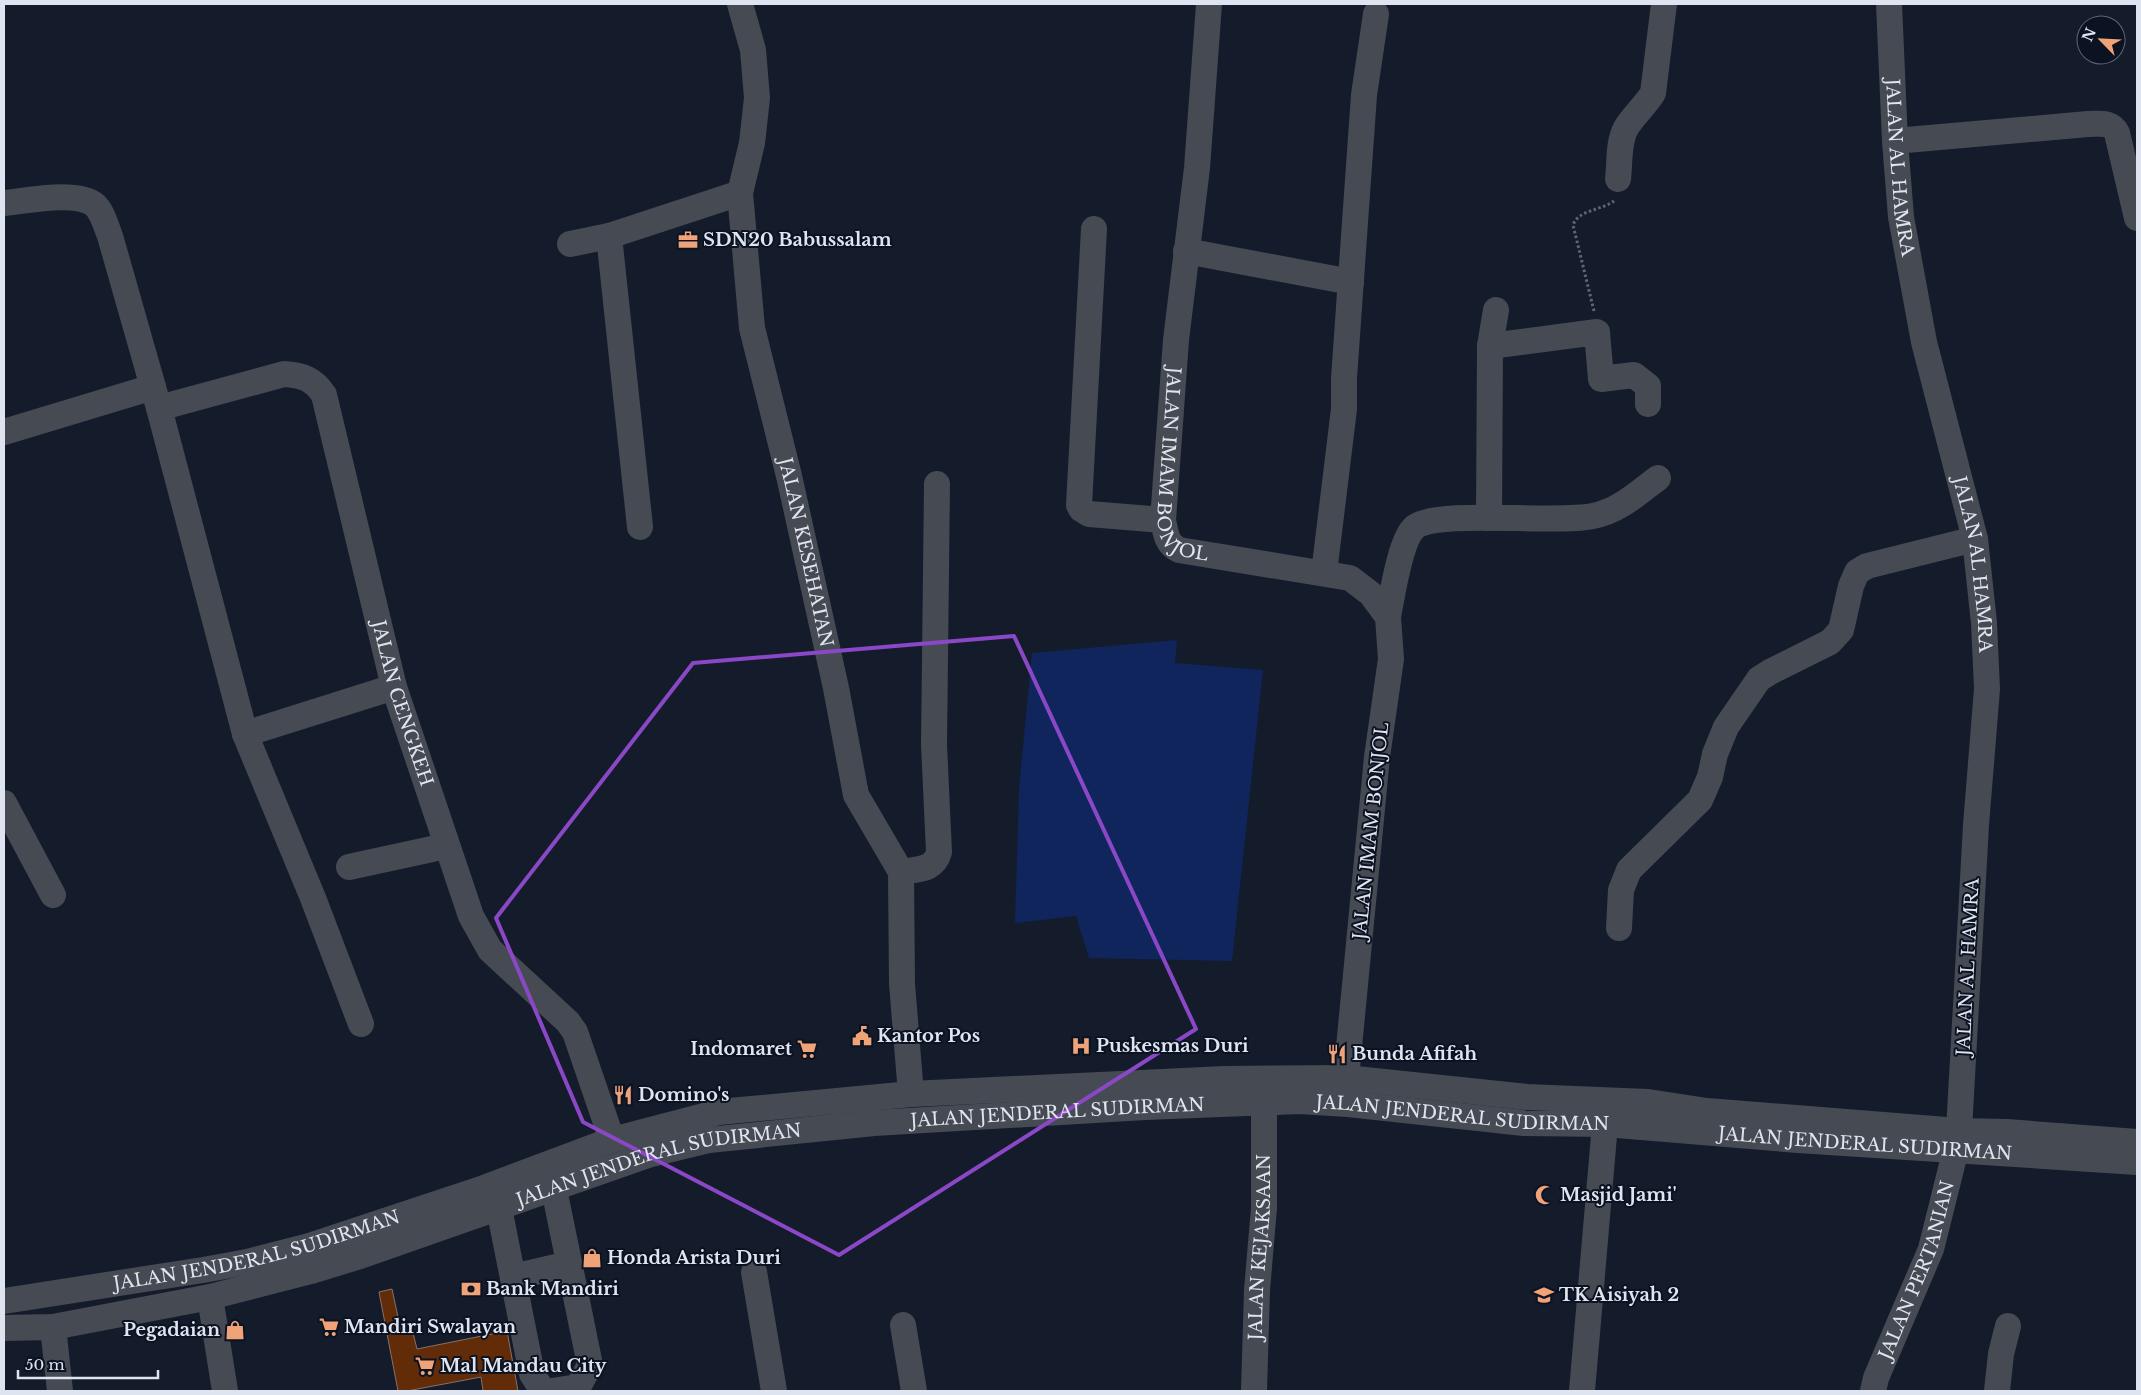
<svg xmlns="http://www.w3.org/2000/svg" width="2141" height="1395" viewBox="0 0 2141 1395" font-family="'Libre Baskerville',serif">
	<rect width="100%" height="100%" fill="#141b2b"/>
	<path fill="#0f255b" d="M1177,640L1175,663L1263,670L1232,961L1089,958L1076,916L1015,923L1019,788L1032,653Z"/>
	<path fill="#622c09" stroke="#877166" d="M392,1289L401,1331L412,1329L417,1349L507,1331L518,1391H483L481,1377L407,1391H398L379,1292Z"/>
	<g fill="none" stroke-linecap="round" stroke-linejoin="round">
		<path stroke="#5f6574" stroke-width="3" stroke-dasharray="2.5 2.5" stroke-linecap="butt" d="M1594,311L1573,225C1578,210 1602,210 1614,201"/>
		<g stroke="#464a53" stroke-width="26">
			<path id="s1" d="M740,4L753,50L757,98L752,143L740,193L752,328L789,476L836,688L856,795L901,872L902,984L911,1094"/>
			<path id="s2" d="M1209,4L1197,168L1176,340L1163,520C1166,533 1166,544 1179,550L1350,578L1371,594L1388,617L1391,659L1377,757L1346,1078"/>
			<path id="s3" d="M1889,4L1895,141L1901,217L1924,342L1975,539L1984,623L1987,689L1976,825L1959,1131"/>
			<path d="M1895,141L2088,124C2099,124 2111,121 2117,133L2137,218"/>
			<path d="M1618,179C1620,163 1618,142 1626,128C1632,117 1645,106 1653,93L1664,4"/>
			<path d="M4,203C26,201 77,190 95,205C103,213 106,226 110,236L159,408L245,734L313,898L361,1024"/>
			<path d="M1094,229L1079,505L1081,509L1089,514L1163,520"/>
			<path d="M609,236L640,527"/>
			<path d="M570,244L609,236L740,193"/>
			<path d="M1186,251L1351,282"/>
			<path d="M1490,346L1597,332L1601,379L1634,375L1648,386V404"/>
			<path id="s4" d="M159,408L284,374C302,375 314,379 324,395L394,687L471,916L490,950L568,1022L575,1032L612,1140"/>
			<path d="M4,432L153,387"/>
			<path d="M1489,518L1490,346L1496,310"/>
			<path d="M1324,573L1344,409V378L1364,95L1376,14"/>
			<path d="M1388,617C1392,597 1400,539 1415,527C1438,509 1556,524 1593,516C1619,511 1638,493 1658,478"/>
			<path d="M245,734L394,687"/>
			<path d="M4,803L53,895"/>
			<path d="M349,867L446,846"/>
			<path d="M901,872C917,869 934,871 939,852L934,745L937,484"/>
			<path d="M1619,928L1621,890L1629,870L1700,800L1710,777L1715,754L1726,727L1759,679L1770,672L1830,642L1841,630L1851,586L1857,572L1867,566L1975,539"/>
			<path d="M499,1208L532,1374L543,1391"/>
			<path d="M754,1272L774,1391"/>
			<path d="M513,1277L569,1264"/>
			<path d="M210,1297L225,1391"/>
			<path id="s5" d="M4,1301L203,1270L247,1262L309,1246L484,1188L612,1140L719,1112L911,1094L1224,1079L1346,1078L1527,1097L1648,1102L1707,1111L1959,1131L2007,1132L2137,1142"/>
			<path d="M903,1325L914,1391"/>
			<path d="M53,1327L60,1391"/>
			<path id="s6" d="M4,1328L53,1327L210,1297L311,1271L360,1256L648,1155L709,1140L874,1123L1145,1107L1299,1101L1348,1104L1524,1123L1605,1124L1798,1140L2137,1162"/>
			<path d="M552,1391L578,1387L590,1365L554,1189"/>
			<path id="s7" d="M1254,1391L1257,1290L1264,1208V1104"/>
			<path d="M1582,1391L1605,1124"/>
			<path id="s8" d="M1873,1391L1876,1378L1931,1249L1956,1149"/>
			<path d="M1997,1391L2001,1354L2008,1326"/>
		</g>
	</g>
	<path fill="none" stroke="#8a48c6" stroke-width="4" stroke-linejoin="round" d="M1014,636L1196,1029L839,1255L583,1122L496,918L693,663Z"/>
	<defs>
		<symbol id="office-bare" viewBox="-9 -9 18 18"><path d="M-6-3h4V-5.5h4V-3h4V5H-6ZM-1-4.5V-3h2v-1.5ZM-6 0V1H6V0Z" fill="#f0a279" stroke="#0b1221" stroke-width="2.5" paint-order="stroke"/></symbol>
		<symbol id="civic-bare" viewBox="-9 -9 18 18"><path d="M-.6-6.5H3V-4.5H.6V-3L4-1V1h2V6H-6V1h2V-1L-.6-3ZM-1.2 2.5V6h2.4V2.5Z" fill="#f0a279" stroke="#0b1221" stroke-width="2.5" paint-order="stroke"/></symbol>
		<symbol id="hospital-bare" viewBox="-9 -9 18 18"><path d="M-5-5h3v3.5h4V-5h3V5h-3V1.5h-4V5h-3Z" fill="#f0a279" stroke="#0b1221" stroke-width="2.5" paint-order="stroke"/></symbol>
		<symbol id="supermarket-bare" viewBox="-9 -9 18 18"><path d="M-6-5.5h2.5l.6 2H6L4.5 2H-2.5L-4.4-4H-6ZM-1.5 3.2a1.3 1.3 0 1 0 .1 0ZM3 3.2a1.3 1.3 0 1 0 .1 0Z" fill="#f0a279" stroke="#0b1221" stroke-width="2.5" paint-order="stroke"/></symbol>
		<symbol id="restaurant-bare" viewBox="-9 -9 18 18"><path d="M-5-6h1v4h1v-4h1v4h1v-4h1v5L-1.5 .5V6h-2V.5L-5-1ZM5-6V6H3V1.5H1.5Q1.5-4 5-6Z" fill="#f0a279" stroke="#0b1221" stroke-width="2.5" paint-order="stroke"/></symbol>
		<symbol id="mosque-bare" viewBox="-9 -9 18 18"><path d="M3.5-4.9A6 6 0 1 0 3.5 4.9A5 5 0 1 1 3.5-4.9Z" fill="#f0a279" stroke="#0b1221" stroke-width="2.5" paint-order="stroke"/></symbol>
		<symbol id="shop-bare" viewBox="-9 -9 18 18"><path d="M-5-2.5h2.3a2.7 3.5 0 0 1 5.4 0H5L5.5 6h-11ZM-1.5-2.5h3a1.5 2.3 0 0 0-3 0Z" fill="#f0a279" stroke="#0b1221" stroke-width="2.5" paint-order="stroke"/></symbol>
		<symbol id="bank-bare" viewBox="-9 -9 18 18"><path d="M-6-4H6V4H-6ZM0-2.3a2.3 2.3 0 1 0 0 4.6a2.3 2.3 0 1 0 0-4.6Z" fill="#f0a279" stroke="#0b1221" stroke-width="2.5" paint-order="stroke"/></symbol>
		<symbol id="school-bare" viewBox="-9 -9 18 18"><path d="M0-5L7-2L0 1L-7-2ZM-4 1L0 2.5L4 1V4Q0 6-4 4Z" fill="#f0a279" stroke="#0b1221" stroke-width="2.5" paint-order="stroke"/></symbol>
	</defs>
	<g fill-rule="evenodd">
		<use href="#office-bare" x="674" y="226" width="28" height="28"/>
		<use href="#civic-bare" x="848" y="1022" width="28" height="28"/>
		<use href="#hospital-bare" x="1067" y="1032" width="28" height="28"/>
		<use href="#supermarket-bare" x="793" y="1035" width="28" height="28"/>
		<use href="#restaurant-bare" x="1323" y="1040" width="28" height="28"/>
		<use href="#restaurant-bare" x="609" y="1081" width="28" height="28"/>
		<use href="#mosque-bare" x="1531" y="1181" width="28" height="28"/>
		<use href="#shop-bare" x="578" y="1244" width="28" height="28"/>
		<use href="#bank-bare" x="457" y="1275" width="28" height="28"/>
		<use href="#school-bare" x="1530" y="1281" width="28" height="28"/>
		<use href="#supermarket-bare" x="315" y="1313" width="28" height="28"/>
		<use href="#shop-bare" x="221" y="1316" width="28" height="28"/>
		<use href="#supermarket-bare" x="411" y="1352" width="28" height="28"/>
	</g>
	<g text-anchor="middle" stroke-width="4" stroke-linejoin="round" paint-order="stroke">
		<g font-size="18" fill="#dfe5f0" stroke="#0b1221">
			<text dy="6" stroke="none"><textPath href="#s3" startOffset="164">JALAN AL HAMRA</textPath></text>
			<text dy="6" stroke="none"><textPath href="#s2" startOffset="474">JALAN IMAM BONJOL</textPath></text>
			<text dy="6" stroke="none"><textPath href="#s1" startOffset="559">JALAN KESEHATAN</textPath></text>
			<text dy="6" stroke="none"><textPath href="#s3" startOffset="569">JALAN AL HAMRA</textPath></text>
			<text dy="6" stroke="none"><textPath href="#s4" startOffset="495">JALAN CENGKEH</textPath></text>
			<text transform="translate(1371 831) rotate(-84)" y="6">JALAN IMAM BONJOL</text>
			<text transform="translate(1968 967) rotate(-87)" y="6">JALAN AL HAMRA</text>
			<text dy="6" stroke="none"><textPath href="#s6" startOffset="1082">JALAN JENDERAL SUDIRMAN</textPath></text>
			<text dy="6" stroke="none"><textPath href="#s6" startOffset="1488">JALAN JENDERAL SUDIRMAN</textPath></text>
			<text dy="6" stroke="none"><textPath href="#s6" startOffset="1892">JALAN JENDERAL SUDIRMAN</textPath></text>
			<text dy="6" stroke="none"><textPath href="#s6" startOffset="678">JALAN JENDERAL SUDIRMAN</textPath></text>
			<text dy="6" stroke="none"><textPath href="#s7" startOffset="144">JALAN KEJAKSAAN</textPath></text>
			<text dy="6" stroke="none"><textPath href="#s5" startOffset="258">JALAN JENDERAL SUDIRMAN</textPath></text>
			<text dy="6" stroke="none"><textPath href="#s8" startOffset="129">JALAN PERTANIAN</textPath></text>
		</g>
		<g font-size="18" font-weight="bold" fill="#dfe5f0" stroke="#0b1221" text-anchor="start">
			<text x="703" y="246">SDN20 Babussalam</text>
			<text x="877" y="1042">Kantor Pos</text>
			<text x="1096" y="1052">Puskesmas Duri</text>
			<text x="792" y="1055" text-anchor="end">Indomaret</text>
			<text x="1352" y="1060">Bunda Afifah</text>
			<text x="638" y="1101">Domino's</text>
			<text x="1560" y="1201">Masjid Jami'</text>
			<text x="607" y="1264">Honda Arista Duri</text>
			<text x="486" y="1295">Bank Mandiri</text>
			<text x="1559" y="1301">TK Aisiyah 2</text>
			<text x="344" y="1333">Mandiri Swalayan</text>
			<text x="220" y="1336" text-anchor="end">Pegadaian</text>
			<text x="440" y="1372">Mal Mandau City</text>
		</g>
	</g>
	<rect width="2141" height="1395" fill="none" stroke="#dfe5f0" stroke-width="10"/>
	<g transform="translate(2101 40) rotate(294)"><circle r="24" fill="#0b1221" stroke="#606674"/>
	<path d="M0-4L9 19L0 12L-9 19Z" fill="#f0a279"/>
	<text y="-8" font-size="14" font-weight="bold" text-anchor="middle" fill="#dfe5f0">N</text>
	</g>
	<path d="M18 1370v8h140v-8" fill="none" stroke="#dfe5f0" stroke-width="2.5"/>
	<text x="25" y="1370" font-size="15" fill="#dfe5f0" stroke="#0b1221" stroke-width="4" paint-order="stroke">50 m</text>
</svg>
